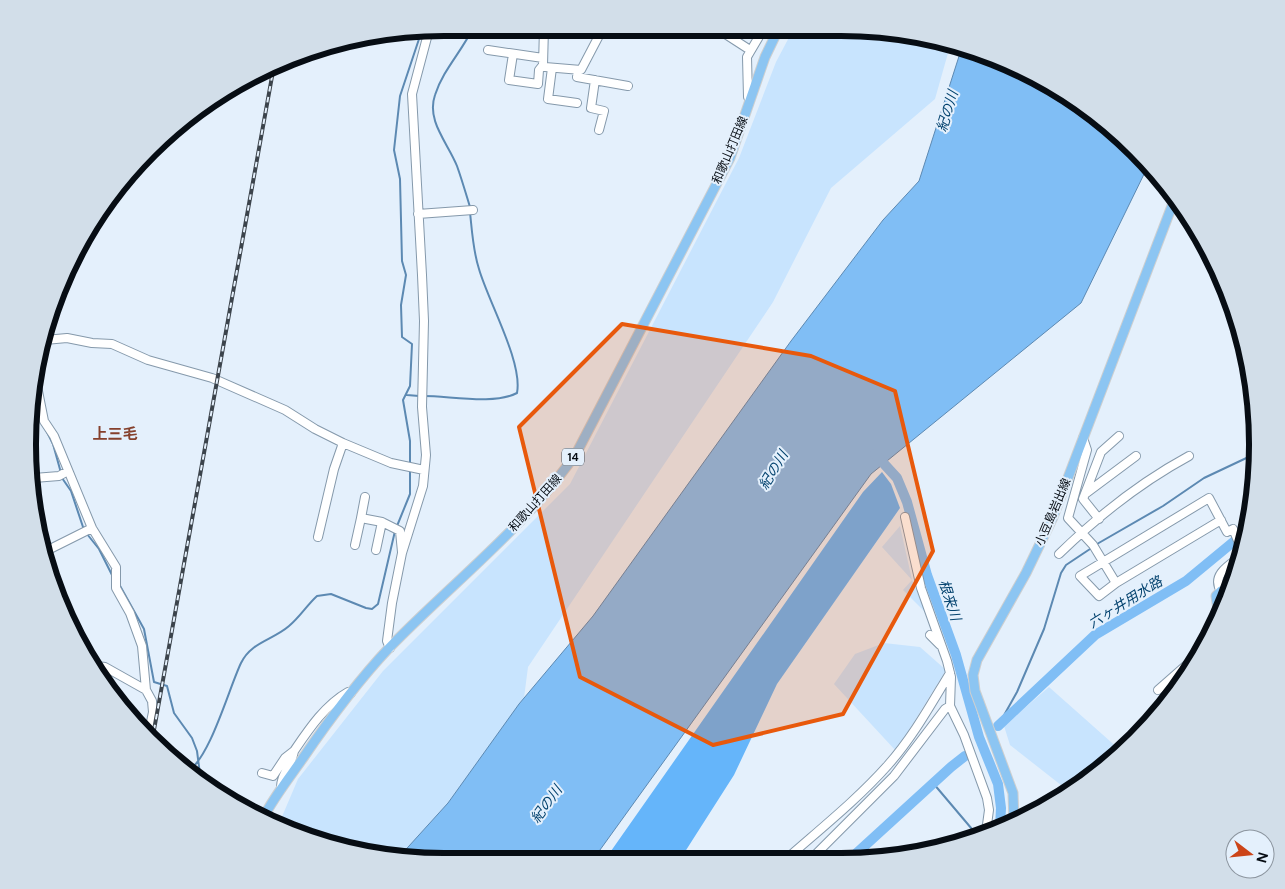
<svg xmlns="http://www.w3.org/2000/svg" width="1285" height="889" viewBox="0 0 1285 889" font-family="'DM Sans','Noto Sans JP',sans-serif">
	<rect width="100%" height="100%" fill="#e4f0fc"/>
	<path fill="#c8e4fe" d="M794,28H841L922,35L950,46L935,99L831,188L773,302L528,667L524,698L448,803L399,857L363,853L278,826L298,779L383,671L570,484L739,158L776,62Z
		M900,526L912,580L926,613L903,590L912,580L882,547Z
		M884,643L920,647L946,670L896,751L834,684L855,654Z
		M1049,687L1120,750L1066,789L1010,745L1004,726Z"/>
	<path fill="#65b5fa" d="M882,472L891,484L900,508L777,684L734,775L681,858L678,861H604L863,492Z"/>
	<path fill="#80bef5" stroke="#5c89b2" d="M961,50L1049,83L1136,150L1148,166L1081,303L871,474L592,861H445L399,857L448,803L519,704L593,616L791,341L883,220L919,181Z"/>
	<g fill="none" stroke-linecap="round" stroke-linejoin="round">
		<path stroke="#5c89b2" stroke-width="2" d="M470,207C466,194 462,180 457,166C448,143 426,121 435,95C443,70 462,51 473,28
			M32,386L37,417L41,422
			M407,395L419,396
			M424,396C450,396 494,405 517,393C523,362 488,301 479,269C473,251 472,231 470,212
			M45,428L53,444L61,473
			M410,464V441L403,400L410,386L412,344L402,337L401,305L406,275L402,261L400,179L394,150L400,96L422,30
			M62,478L71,491L84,530
			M397,526L410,494V468
			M87,534L99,549L114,579
			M1233,542L1237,553
			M1097,544L1163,506L1204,478L1257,453
			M119,584L144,629L154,682L167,686L174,713L192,738L197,751L201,782
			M998,726L1017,692L1044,629L1061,573L1066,565L1093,547
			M188,771C210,758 229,688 241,663C251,642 273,640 289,626C300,617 307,605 317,596L331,594L366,608L372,609L378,604L395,531
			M933,783L977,835"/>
		<path stroke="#80bef5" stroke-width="10" d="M875,454L897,478L907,502L927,575L956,655L979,737L998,784L1001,808L1000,827
			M998,726L1095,635L1186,581L1249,529
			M848,861L951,767L965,756"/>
		<defs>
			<path id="minor" d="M716,28L750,50
				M488,50L543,58
				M513,54L509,80L538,84L539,70L543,65L544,28
				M543,65L545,67L581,70L603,28
				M552,68L548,99L577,103
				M578,71L577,77L628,86
				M595,80L591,108L604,111L599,130
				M750,100L748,97L747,57L764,28
				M418,214L473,210
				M45,340L67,338L92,343L112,344L148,360L212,378L285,410L315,429L343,443L391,463L424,470
				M35,376L44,421L54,436L92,528L116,567V588L130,613L142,646L146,690L152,701L153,712L148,737
				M1083,438L1087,450L1068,518L1093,545L1116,583
				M34,478L59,476L68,471
				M1085,494L1136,456
				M905,517L921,588L947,661L951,677L950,706L964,735L987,798L989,810L986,832
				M361,518L365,497
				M1099,519L1083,499L1101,452L1119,436
				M1221,520L1116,583L1099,596L1080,576L1209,498L1227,532L1233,529L1242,550
				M318,537L334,469L343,443
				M355,545L361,518L382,522
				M376,550L382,522L400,531L402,552
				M44,552L92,528
				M1059,554C1098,516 1141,482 1189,456
				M1221,591C1211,575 1229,565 1240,557
				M930,635L940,645
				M390,648L387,641L392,603L402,553L423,486L426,455L422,407L424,321L422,275L412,94L429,30
				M97,666L105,667L146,690
				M1171,679L1181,684
				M1158,690L1199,654
				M294,751C309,729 325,705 348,692L351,693
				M262,773L273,776L285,758L294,751C292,765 280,775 281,789
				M784,861C819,830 857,800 888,765C913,737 931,704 950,673
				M809,861L894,776L945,709L950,706"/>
			<path id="major" d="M1219,617L1216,596L1221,591L1230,592
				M263,818C274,797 289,778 303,758C329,720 357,682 389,648C452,583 526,527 577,452L730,158L765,57L779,28
				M1014,822L1013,793L975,691L973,675L977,660L1026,573L1053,517L1175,198"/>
		</defs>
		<use href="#minor" stroke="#8599ab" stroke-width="10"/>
		<use href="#major" stroke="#cdcfd0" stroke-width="11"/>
		<use href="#minor" stroke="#fff" stroke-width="8"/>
		<use href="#major" stroke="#8cc5f2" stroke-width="9"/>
		<defs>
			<path id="rail" d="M152,741L273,71"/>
		</defs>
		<use href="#rail" stroke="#3c444c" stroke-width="4"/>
		<use href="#rail" stroke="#e4f0fc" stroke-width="2" stroke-dasharray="5.5" stroke-linecap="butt"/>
	</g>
	<path fill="#e8590c" fill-opacity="0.2" stroke="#e8590c" stroke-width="4" stroke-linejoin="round" d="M622,324L811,356L895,391L933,551L843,714L713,745L580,677L519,427Z"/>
	<g text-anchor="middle" stroke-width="4" stroke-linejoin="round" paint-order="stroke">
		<rect fill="#e4f0fc" stroke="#49515a" stroke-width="1" x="562" y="448.5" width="22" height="17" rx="4"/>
		<g font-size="11" font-weight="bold" fill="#070d14">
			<text x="573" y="461">14</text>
		</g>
		<g font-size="12" fill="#070d14" stroke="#e4f0fc">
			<text transform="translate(730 150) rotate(-67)" y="4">和歌山打田線</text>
			<text transform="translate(535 503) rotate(-48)" y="4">和歌山打田線</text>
			<text transform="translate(1053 512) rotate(-67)" y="4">小豆島岩出線</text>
		</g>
		<g font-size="14" font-style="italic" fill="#04436f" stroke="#e4f0fc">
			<text transform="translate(947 111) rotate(-73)" y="5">紀の川</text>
			<text transform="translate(773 470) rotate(-59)" y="5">紀の川</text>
			<text transform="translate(950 600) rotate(72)" y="5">根来川</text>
			<text transform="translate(1125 602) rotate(-32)" y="5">六ヶ井用水路</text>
			<text transform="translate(546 804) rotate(-54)" y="5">紀の川</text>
		</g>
		<g font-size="15" font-weight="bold" fill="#85402c" stroke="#e4f0fc">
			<text x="115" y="439">上三毛</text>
		</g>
	</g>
	<path d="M0 0H1285V889H0ZM444 36H841A408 408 0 0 1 1249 444V445A408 408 0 0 1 841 853H444A408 408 0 0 1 36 445V444A408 408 0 0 1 444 36Z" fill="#d2dee9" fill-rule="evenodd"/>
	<path fill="none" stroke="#070d14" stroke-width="6" d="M444 36H841A408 408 0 0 1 1249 444V445A408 408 0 0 1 841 853H444A408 408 0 0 1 36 445V444A408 408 0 0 1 444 36Z"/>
	<g transform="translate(1250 854) rotate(106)"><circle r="24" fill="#e4f0fc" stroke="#8c959f"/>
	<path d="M0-4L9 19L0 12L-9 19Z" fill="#cc4418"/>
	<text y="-8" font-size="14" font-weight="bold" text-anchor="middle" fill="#070d14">N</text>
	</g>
</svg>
